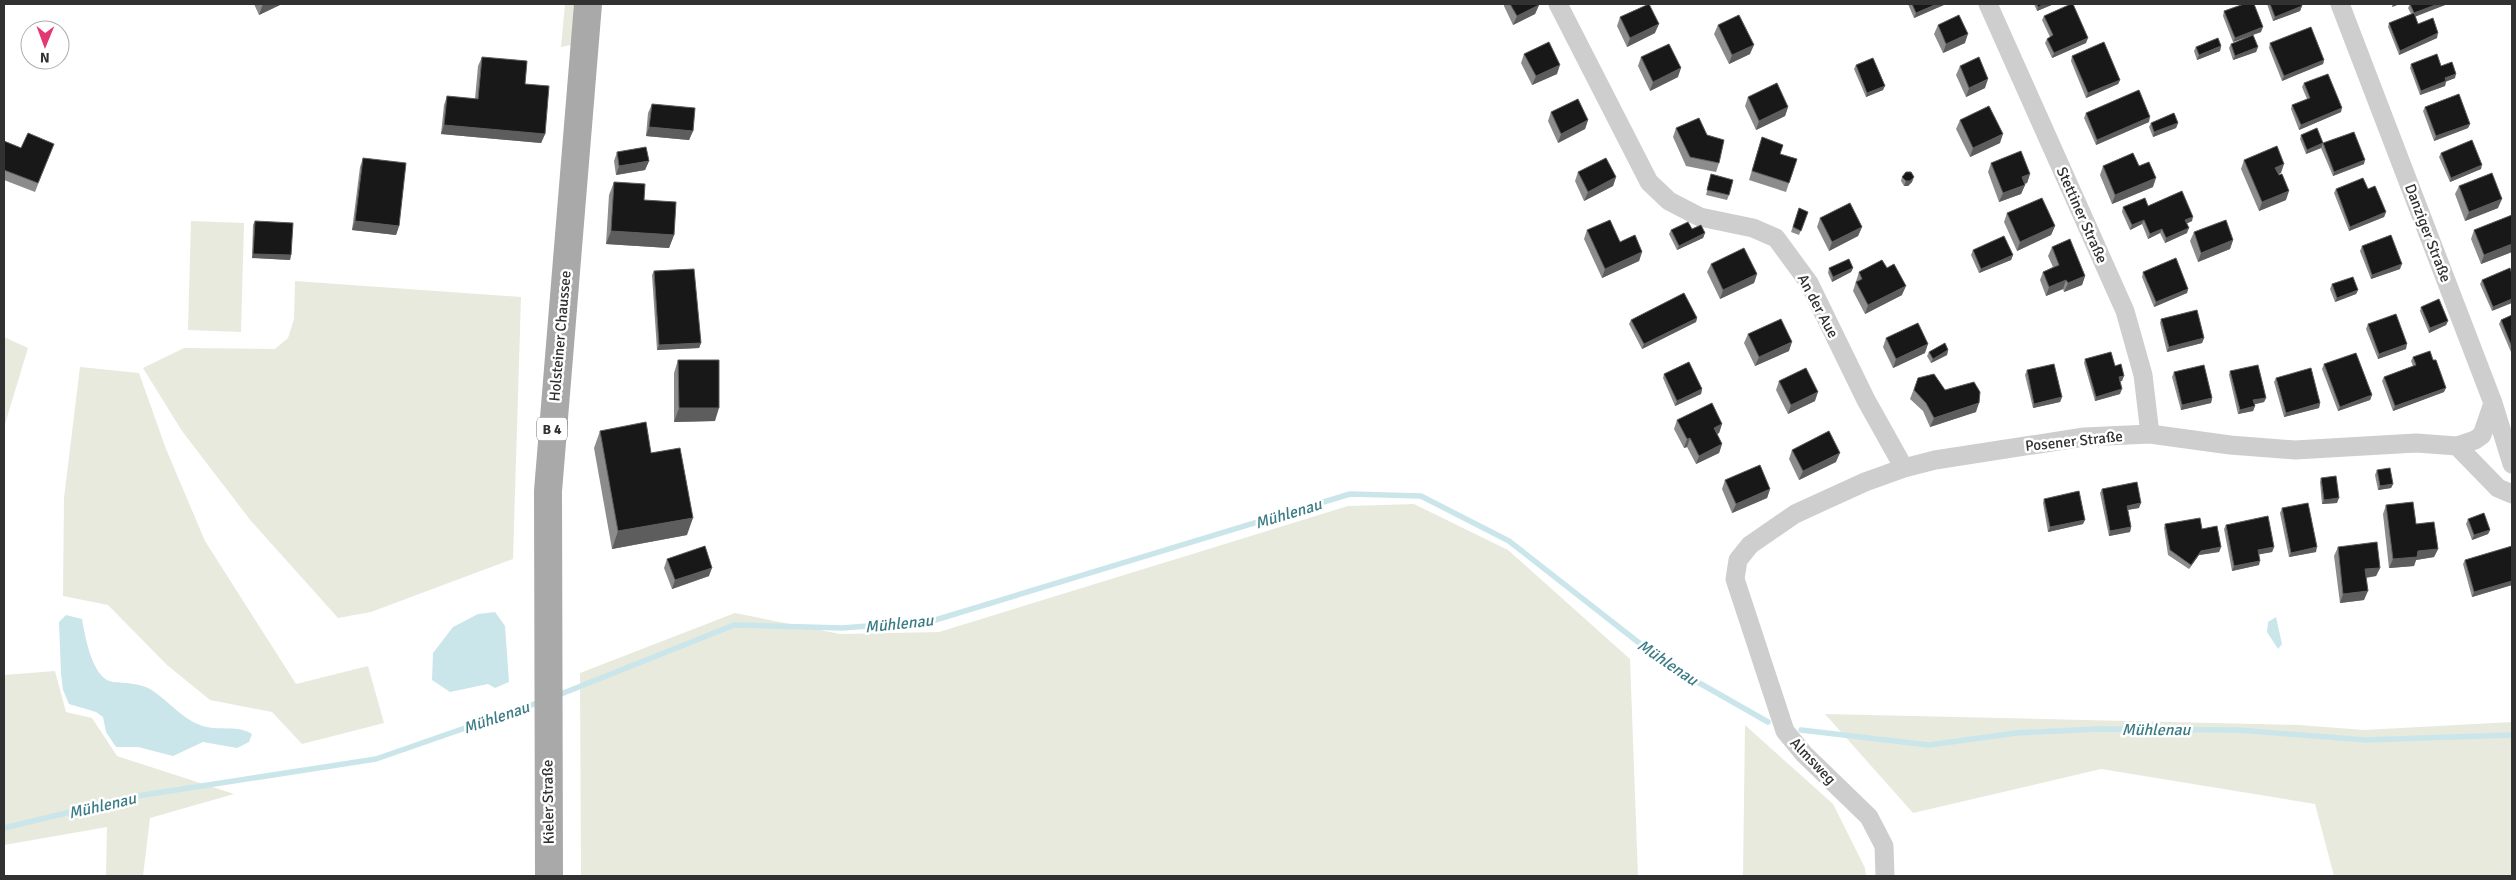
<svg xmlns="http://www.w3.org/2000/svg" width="2516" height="880" viewBox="0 0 2516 880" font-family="Signika,sans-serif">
	<rect width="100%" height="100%" fill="#fff"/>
	<path fill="#e8eadd" d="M565,4H574L571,45L561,47Z
		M191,221L244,223L241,332L188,330Z
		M295,281L521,297L513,559L371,612L338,618L251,521L182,431L143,368L184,348L275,349L288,338L294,319Z
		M4,337L28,348L5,424L4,440Z
		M80,367L139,373L166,449L205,541L296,684L368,666L384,723L302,744L272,712L210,700L167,665L108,605L63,596L64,498Z
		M1414,504L1508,550L1630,659L1638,876H581L580,673L735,613L840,634L939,632L1348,506Z
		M55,671L66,712L92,718L117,756L234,794L150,818L143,876H106L107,827L4,845V675Z
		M1825,714L2299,725L2364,730L2512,722V876H2334L2315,804L2101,769L1913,813Z
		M1745,725L1833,804L1865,868L1866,876H1743Z"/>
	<path fill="#cae6ea" d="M495,612L505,626L509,682L495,688L488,684L450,692L432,680L433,653L453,627L478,614Z
		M66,615L82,619C85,636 92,679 113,682C125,683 139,683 150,689C168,700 181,718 200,725C217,732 236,724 252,734L249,742L237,748L203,742L173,756L138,747H116L106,732L103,717L96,712L69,704L63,690L61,674L59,622Z
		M2276,617L2282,644L2278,649L2267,632L2268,622Z"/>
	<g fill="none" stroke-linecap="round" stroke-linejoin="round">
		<path stroke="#cae6ea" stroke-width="5.5" d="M556,696L734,625L842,628L932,621L1350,494L1421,496L1509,541L1666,664L1768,722
			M1801,730L1929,745L2016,733L2098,729L2238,730L2365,740L2512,735
			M4,828L137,796L376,759L540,702"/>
		<path stroke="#cecece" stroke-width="19" d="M1558,4L1649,182L1669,201L1700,217L1753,228L1776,238L1809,283L1866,400L1904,468
			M1988,4L2125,311L2143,375L2150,434
			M2340,4L2493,403L2512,464
			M2457,446L2498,488L2512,494
			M1885,876L1884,846L1869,817L1804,754L1785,731L1735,579L1738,560L1750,545L1795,514L1865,482L1904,468L1935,460L2084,437L2150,434L2230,445L2295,450L2416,443L2457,446L2475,440L2482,435L2493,403"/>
		<path stroke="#a9a9a9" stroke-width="28" d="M549,876L548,491L588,4"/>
	</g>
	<path fill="#8c8c8c" d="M254,4H282L259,15Z
		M1504,4H1538L1539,5L1535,14L1513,25L1504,6Z
		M1908,4H1946L1914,18Z
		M2034,4H2054L2037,11Z
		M2267,4H2301L2302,6L2300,11L2273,21Z
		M2410,4H2445V5L2415,16L2418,24L2437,38L2399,55L2388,27L2389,23L2411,14L2408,8Z
		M2224,11L2261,32L2233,42L2223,16Z
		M2044,16L2086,43L2052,58L2045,43L2047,39L2050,37L2042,20Z
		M1620,17L1655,33L1627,47L1617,26Z
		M1718,25L1750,54L1729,64L1714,34Z
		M1938,25L1965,43L1943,53L1934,34Z
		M2270,43L2324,60L2323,64L2282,81L2269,48Z
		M2231,44L2258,47L2256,52L2233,60L2229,48Z
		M2221,46L2220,51L2197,60L2194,51L2196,47Z
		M1524,54L1557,74L1532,85L1521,63Z
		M2072,56L2120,80L2118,84L2086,98L2071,61Z
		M482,57L525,84L545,134L541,143L441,134L444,105L447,96L475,99L478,66Z
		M1641,57L1678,77L1650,91L1638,66Z
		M2411,64L2441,66L2455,78L2446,81L2445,86L2420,95L2410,68Z
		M1856,65L1883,90L1866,97L1854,69Z
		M1960,66L1985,88L1966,97L1956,75Z
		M2304,83L2341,112L2299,130L2291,109L2292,105L2307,99L2302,87Z
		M1748,97L1788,107L1785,116L1756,130L1745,106Z
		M652,104L693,131L689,140L646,136L648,113Z
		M2425,107L2470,124L2468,128L2434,141L2423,111Z
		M1551,112L1588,120L1585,129L1558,143L1548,121Z
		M2086,113L2149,122L2096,145L2084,118Z
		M1960,120L2000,143L1970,157L1956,129Z
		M2151,123H2178L2176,128L2153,137L2149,127Z
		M1676,128L1719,163L1716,172L1686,166L1673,137Z
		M2301,135L2323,143L2364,164L2333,176L2321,148L2306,154L2300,139Z
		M1762,137L1780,154L1797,159L1786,192L1749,180Z
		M4,141L21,148L54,144L35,192L4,180Z
		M617,152L649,161L645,170L616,175L614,161Z
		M2441,153L2481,169L2450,182L2439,157Z
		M363,158L399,226L396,235L352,230L360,167Z
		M2244,160L2281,173L2278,174L2286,200L2259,211L2241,169Z
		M1991,163L2030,174L2027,183L2024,184L2025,185L2021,194L1999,202L1988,172Z
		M2103,166H2139L2153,187L2112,204L2100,175Z
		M1578,172L1616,177L1613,186L1584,201L1575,181Z
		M1711,174L1729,195L1727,200L1706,195Z
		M1902,177L1912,182L1908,186H1904L1901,181Z
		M614,182L644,200L674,235L669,248L606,244L609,195Z
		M2459,186L2498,208L2465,221L2455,194Z
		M2336,189H2368L2386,212L2384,217L2349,231L2334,193Z
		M2148,206L2192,221L2187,223V233L2165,243L2160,233L2148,239L2142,224L2130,230L2122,212L2123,207Z
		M1799,208L1808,212L1799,235L1791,232Z
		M2007,213L2055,226L2051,235L2017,251L2004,222Z
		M2512,215V252L2481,264L2471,239L2474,230Z
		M1820,218L1862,227L1858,236L1829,251L1817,227Z
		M255,221L291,255L290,260L252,258L253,225Z
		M1692,229L1705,233L1703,238L1677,250L1669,234L1671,230Z
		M1587,230L1620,242L1642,252L1639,261L1602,278L1584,239Z
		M2194,232L2233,240L2230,249L2198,262L2190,241Z
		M2362,246L2400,269L2371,279L2360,251Z
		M2052,247L2085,276L2082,285L2064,292L2063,289L2046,296L2040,280L2043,272L2053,267L2048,256Z
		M1973,250L2013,255L2011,260L1979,273L1971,255Z
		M1711,264L1757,274L1754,283L1720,299L1707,272Z
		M1829,268H1853L1851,272L1832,282L1828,273Z
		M2510,268L2492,311L2480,284L2482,280Z
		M654,271L701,343L699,348L657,350L652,275Z
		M1859,272L1902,295L1865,314L1853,291Z
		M2143,272L2188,289L2187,293L2154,307L2142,277Z
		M2332,284L2358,290L2356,294L2335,302L2330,289Z
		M2421,307L2448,321L2446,325L2429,333L2420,311Z
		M2512,315V351L2511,352L2499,324L2501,320Z
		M1697,318L1696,322L1642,349L1629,324L1631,320Z
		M2161,319L2204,338L2202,343L2167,352L2160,323Z
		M2368,324L2406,349L2378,359L2366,329Z
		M1748,334L1789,351L1755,366L1744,343Z
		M1886,338L1925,353L1893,368L1883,347Z
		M1948,350L1947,355L1931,363L1927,356L1929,352Z
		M2413,357L2444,392L2393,411L2382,381L2384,377L2413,366L2411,361Z
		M2085,359L2115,366L2122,381H2120V394L2095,401L2084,363Z
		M678,360L715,421L674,422V373Z
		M2324,364L2372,395L2370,400L2338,411L2322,369Z
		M2027,370L2062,397L2060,402L2033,408L2025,375Z
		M2230,371L2266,398L2264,402L2254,404L2255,406L2253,411L2238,414L2229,375Z
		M2174,372L2212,398L2211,403L2181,410L2172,377Z
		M1664,374L1702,389L1701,394L1675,406L1663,378Z
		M1918,378L1945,390L1976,412L1930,427L1923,411L1910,399Z
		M2276,378L2320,403L2319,408L2284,417L2274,382Z
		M1779,381L1815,401L1788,414L1776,390Z
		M1677,420L1722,424L1719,433L1717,434L1722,444L1719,453L1696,464L1687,447L1684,448L1674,429Z
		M600,431L651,453L687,535L612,549L594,448Z
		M1792,450L1836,462L1799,480L1789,459Z
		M2377,470L2393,484L2391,488L2378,490L2375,475Z
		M2321,478L2337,503L2322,504L2320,482Z
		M1725,480L1770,489L1767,498L1732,513L1722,489Z
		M2102,489L2139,508L2128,510L2131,527L2130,532L2109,536L2100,493Z
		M2044,499L2083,524L2048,532L2043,503Z
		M2386,505L2416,524L2438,549L2434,557L2416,560L2414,566L2389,568L2383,514Z
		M2282,508L2316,552L2289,557L2280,513Z
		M2468,519L2490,530L2488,534L2472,540L2466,524Z
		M2165,524L2202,529L2221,547L2219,552L2199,555L2189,569L2168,555L2164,528Z
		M2226,525L2274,547L2272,552L2259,554V565L2232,571L2224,529Z
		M2512,546V585L2472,597L2463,564L2465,560Z
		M2338,547L2380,568L2376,576L2366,578L2364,600L2340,603L2334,556Z
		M667,559L709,576L672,589L664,568Z"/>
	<path fill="#5d5d5d" d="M263,4H282L259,15Z
		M1937,4H1946L1914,18L1916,13Z
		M2045,4H2054L2037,11L2038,7Z
		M2393,4H2400L2392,7Z
		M2438,4H2445V5L2412,18L2414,13Z
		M1539,5L1535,14L1513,25L1517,16Z
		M2302,6L2300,11L2273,21L2275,17Z
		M1659,24L1655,33L1627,47L1630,38Z
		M2263,27L2261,32L2233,42L2235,38Z
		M2438,33L2437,38L2399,55L2400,51Z
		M1968,34L1965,43L1943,53L1946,44Z
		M2088,38L2086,43L2052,58L2054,53Z
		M1754,45L1750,54L1729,64L1732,55Z
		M2221,46L2220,51L2197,60L2199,55Z
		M2258,47L2256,52L2233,60L2235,56Z
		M2324,60L2323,64L2282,81L2284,76Z
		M1560,65L1557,74L1532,85L1536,76Z
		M1681,68L1678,77L1650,91L1653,82Z
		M2456,74L2455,78L2443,83L2445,78Z
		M1988,79L1985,88L1966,97L1969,88Z
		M2120,80L2118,84L2086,98L2088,93Z
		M2446,81L2445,86L2420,95L2421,91Z
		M1885,86L1883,90L1866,97L1867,93Z
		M1788,107L1785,116L1756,130L1759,121Z
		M2342,108L2341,112L2299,130L2301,125Z
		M2150,117L2149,122L2096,145L2097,140Z
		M1588,120L1585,129L1558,143L1561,134Z
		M2178,123L2176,128L2153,137L2154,132Z
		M2470,124L2468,128L2434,141L2436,136Z
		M444,125L545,134L541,143L441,134Z
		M649,127L693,131L689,140L646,136Z
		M2003,134L2000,143L1970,157L1973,148Z
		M2323,143L2321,148L2306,154L2307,150Z
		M2365,160L2364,164L2333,176L2334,172Z
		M649,161L645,170L616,175L619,166Z
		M2284,164L2281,173L2272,177L2275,168Z
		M2482,165L2481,169L2450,182L2451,178Z
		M2030,174L2027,183L2018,186L2022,177Z
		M1616,177L1613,186L1584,201L1588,192Z
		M1914,177L1912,182L1908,186H1904L1906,181Z
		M2156,178L2153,187L2112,204L2115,195Z
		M2025,185L2021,194L1999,202L2003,193Z
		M2289,191L2286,200L2259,211L2262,202Z
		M2502,199L2498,208L2465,221L2469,212Z
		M2386,212L2384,217L2349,231L2350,227Z
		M2193,217L2192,221L2184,225L2185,220Z
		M2144,220L2142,224L2130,230L2132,225Z
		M355,221L399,226L396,235L352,230Z
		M2055,226L2051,235L2017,251L2020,242Z
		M1862,227L1858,236L1829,251L1832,242Z
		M2189,228L2187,233L2165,243L2166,238Z
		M2162,229L2160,233L2148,239L2150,234Z
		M611,231L674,235L669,248L606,244Z
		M1705,233L1703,238L1677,250L1679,246Z
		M2233,240L2230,249L2198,262L2201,253Z
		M2512,244V252L2481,264L2484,255Z
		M1642,252L1639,261L1602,278L1605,269Z
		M253,254L291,255L290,260L252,258Z
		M2013,255L2011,260L1979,273L1981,269Z
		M2402,264L2400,269L2371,279L2372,275Z
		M1853,268L1851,272L1832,282L1833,277Z
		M1757,274L1754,283L1720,299L1723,290Z
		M2085,276L2082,285L2064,292L2068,283Z
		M2066,280L2063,289L2046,296L2049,287Z
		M1906,286L1902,295L1865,314L1868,305Z
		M2188,289L2187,293L2154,307L2156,302Z
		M2358,290L2356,294L2335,302L2337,298Z
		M2512,299V303L2492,311L2493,307Z
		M1697,318L1696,322L1642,349L1644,344Z
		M2448,321L2446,325L2429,333L2430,328Z
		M2204,338L2202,343L2167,352L2169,347Z
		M1792,342L1789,351L1755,366L1759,357Z
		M701,343L699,348L657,350L659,345Z
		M1928,344L1925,353L1893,368L1896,359Z
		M2407,344L2406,349L2378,359L2379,354Z
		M1948,350L1947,355L1931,363L1933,359Z
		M2124,376L2122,381L2117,382L2119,377Z
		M2446,388L2444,392L2393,411L2395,406Z
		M1702,389L1701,394L1675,406L1677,401Z
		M2122,389L2120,394L2095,401L2096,397Z
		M1818,392L1815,401L1788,414L1791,405Z
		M2372,395L2370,400L2338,411L2340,407Z
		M2062,397L2060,402L2033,408L2034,404Z
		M2212,398L2211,403L2181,410L2182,405Z
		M2266,398L2264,402L2252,405L2253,400Z
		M1979,403L1976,412L1930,427L1934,418Z
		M2320,403L2319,408L2284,417L2286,413Z
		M2255,406L2253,411L2238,414L2240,410Z
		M679,408H719L715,421L674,422Z
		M1722,424L1719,433L1711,437L1714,428Z
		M1690,438L1687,447L1684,448L1687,439Z
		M1722,444L1719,453L1696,464L1699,456Z
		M1840,453L1836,462L1799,480L1803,471Z
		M2393,484L2391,488L2378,490L2380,486Z
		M1770,489L1767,498L1732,513L1736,504Z
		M2339,498L2337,503L2322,504L2324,500Z
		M2141,503L2139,508L2126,510L2127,506Z
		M693,518L687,535L612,549L618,531Z
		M2085,520L2083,524L2048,532L2050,527Z
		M2131,527L2130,532L2109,536L2110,531Z
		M2490,530L2488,534L2472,540L2474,535Z
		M2221,547L2219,552L2199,555L2189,569L2191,565L2201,551Z
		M2274,547L2272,552L2256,555L2258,550Z
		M2317,547L2316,552L2289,557L2291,553Z
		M2438,549L2434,557L2416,560L2414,566L2389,568L2393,559L2418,551Z
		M2260,561L2259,565L2232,571L2234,566Z
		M712,568L709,576L672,589L675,580Z
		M2380,568L2376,576L2362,578L2365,569Z
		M2512,581V585L2472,597L2474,592Z
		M2368,591L2364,600L2340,603L2343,594Z"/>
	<path fill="#181818" stroke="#5d5d5d" d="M1510,4H1538L1539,5L1517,16Z
		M1649,4L1659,24L1630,38L1620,17Z
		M1912,4H1937L1916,13Z
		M2037,4H2045L2038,7Z
		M2071,4H2073L2088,38L2054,53L2047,39L2053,35L2044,16Z
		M2244,4H2254L2263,27L2235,38L2224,11Z
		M2270,4H2301L2302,6L2275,17Z
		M2410,4H2438L2414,13L2418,24L2433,18L2438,33L2400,51L2389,23L2414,13Z
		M1739,15L1754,45L1732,55L1718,25Z
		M1959,15L1968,34L1946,44L1938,25Z
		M2311,27L2324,60L2284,76L2270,43Z
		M2253,35L2258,47L2235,56L2231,44Z
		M2218,38L2221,46L2199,55L2196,47Z
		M1549,42L1560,65L1536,76L1524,54Z
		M2104,42L2120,80L2088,93L2072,56Z
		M1669,44L1681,68L1653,82L1641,57Z
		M2437,54L2441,66L2452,62L2456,74L2445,78L2446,81L2421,91L2411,64Z
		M482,57L527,61L525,84L549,86L545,134L444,125L447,96L478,99Z
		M1979,57L1988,79L1969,88L1960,66Z
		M1873,58L1885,86L1867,93L1856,65Z
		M2328,74L2342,108L2301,125L2292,105L2310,98L2304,83Z
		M1777,83L1788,107L1759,121L1748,97Z
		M2139,90L2150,117L2097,140L2086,113Z
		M2459,94L2470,124L2436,136L2425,107Z
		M1578,99L1588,120L1561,134L1551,112Z
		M652,104L695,108L693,131L649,127Z
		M1989,106L2003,134L1973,148L1960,120Z
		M2174,113L2178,123L2154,132L2151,123Z
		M1699,118L1707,135L1724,140L1719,163L1690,157L1676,128Z
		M2317,128L2323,143L2354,132L2365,160L2334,172L2323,143L2307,150L2301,135Z
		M28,133L54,144L38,183L4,170V141L21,148Z
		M1762,137L1783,145L1780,154L1797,159L1789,183L1752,171Z
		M2472,140L2482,165L2451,178L2441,153Z
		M2277,146L2284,164L2275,168L2279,175L2282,174L2289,191L2262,202L2244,160Z
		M646,147L649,161L619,166L617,152Z
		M2021,151L2030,174L2022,177L2025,185L2003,193L1991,163Z
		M2133,153L2139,166L2149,162L2156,178L2115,195L2103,166Z
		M363,158L406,163L399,226L355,221Z
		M1606,158L1616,177L1588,192L1578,172Z
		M1906,172H1911L1914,177L1910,181H1906L1902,177Z
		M2492,173L2502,199L2469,212L2459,186Z
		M1711,174L1733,180L1729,195L1707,190Z
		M2363,178L2368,189L2375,186L2386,212L2350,227L2336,189Z
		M614,182L645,184L644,200L676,202L674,235L611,231Z
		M2182,191L2193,217L2185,220L2189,228L2166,238L2162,229L2150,234L2144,220L2132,225L2123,207L2145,198L2148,206Z
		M2042,198L2055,226L2020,242L2007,213Z
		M1850,203L1862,227L1832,242L1820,218Z
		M1799,208L1808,212L1801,231L1793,227Z
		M2512,215V244L2484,255L2474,230Z
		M1610,220L1620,242L1635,235L1642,252L1605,269L1587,230Z
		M2226,220L2233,240L2201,253L2194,232Z
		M255,221L293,223L291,255L253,254Z
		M1688,222L1692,229L1701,225L1705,233L1679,246L1671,230Z
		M2391,235L2402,264L2372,275L2362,246Z
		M2004,236L2013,255L1981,269L1973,250Z
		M2070,239L2085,276L2068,283L2066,280L2049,287L2043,272L2059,265L2052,247Z
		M1744,248L1757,274L1723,290L1711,264Z
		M2176,258L2188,289L2156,302L2143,272Z
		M1849,259L1853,268L1833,277L1829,268Z
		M1882,260L1887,268L1894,264L1906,286L1868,305L1856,282L1862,279L1859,272Z
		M2510,268L2512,274V299L2493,307L2482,280Z
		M694,269L701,343L659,345L654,271Z
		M2353,277L2358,290L2337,298L2332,284Z
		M1684,293L1697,318L1644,344L1631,320Z
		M2439,299L2448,321L2430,328L2421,307Z
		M2197,310L2204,338L2169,347L2161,319Z
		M2396,314L2407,344L2379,354L2368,324Z
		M2512,315V347L2501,320Z
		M1781,319L1792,342L1759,357L1748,334Z
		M1918,323L1928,344L1896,359L1886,338Z
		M1945,343L1948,350L1933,359L1929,352Z
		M2430,351L2433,360H2436L2446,388L2395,406L2384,377L2416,365L2413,357Z
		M2111,352L2115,366L2121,364L2124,376L2119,377L2122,389L2096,397L2085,359Z
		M2356,353L2372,395L2340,407L2324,364Z
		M678,360H719V408H679Z
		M1689,362L1702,389L1677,401L1664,374Z
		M2054,364L2062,397L2034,404L2027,370Z
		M2204,365L2212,398L2182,405L2174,372Z
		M2258,365L2266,398L2253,400L2255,406L2240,410L2230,371Z
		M1806,368L1818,392L1791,405L1779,381Z
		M2311,368L2320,403L2286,413L2276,378Z
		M1934,374L1945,390L1974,382L1980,392L1979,403L1934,418L1926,403L1914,390L1918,378Z
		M1712,403L1722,424L1714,428L1722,444L1699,456L1690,438L1687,439L1677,420Z
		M646,422L651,453L680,448L693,518L618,531L600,431Z
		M1829,431L1840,453L1803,471L1792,450Z
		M1760,465L1770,489L1736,504L1725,480Z
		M2390,468L2393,484L2380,486L2377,470Z
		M2336,476L2339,498L2324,500L2321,478Z
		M2137,482L2141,503L2127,506L2131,527L2110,531L2102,489Z
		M2079,491L2085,520L2050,527L2044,499Z
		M2413,502L2416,524L2434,522L2438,549L2418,551L2417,557L2393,559L2386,505Z
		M2308,503L2317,547L2291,553L2282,508Z
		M2484,513L2490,530L2474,535L2468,519Z
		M2268,516L2274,547L2258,550L2260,561L2234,566L2226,525Z
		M2200,518L2202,529L2217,526L2221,547L2201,551L2191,565L2170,550L2165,524Z
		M2377,542L2380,568L2365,569L2368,591L2343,594L2338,547Z
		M705,546L712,568L675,580L667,559Z
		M2512,546V581L2474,592L2465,560Z"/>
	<g text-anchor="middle" stroke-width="5" stroke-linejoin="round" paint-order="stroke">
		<rect fill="#fff" stroke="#6f6f6f" stroke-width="1" x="537" y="417.5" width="30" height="23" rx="4"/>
		<g font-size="14" font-weight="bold" fill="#313131">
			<text x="552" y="434">B 4</text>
		</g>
		<g font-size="15" fill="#313131" stroke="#fff">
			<text transform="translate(2082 215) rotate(66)" y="5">Stettiner Straße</text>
			<text transform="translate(2428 233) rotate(69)" y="5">Danziger Straße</text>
			<text transform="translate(1818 306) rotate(62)" y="5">An der Aue</text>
			<text transform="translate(560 336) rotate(-85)" y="5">Holsteiner Chaussee</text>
			<text transform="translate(2074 441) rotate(-6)" y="5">Posener Straße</text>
			<text transform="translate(1813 761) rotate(46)" y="5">Almsweg</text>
			<text transform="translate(548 802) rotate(-91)" y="5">Kieler Straße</text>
		</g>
		<g font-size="16" font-style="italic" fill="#3a7c86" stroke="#fff">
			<text transform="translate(1288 513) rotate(-17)" y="6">Mühlenau</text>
			<text transform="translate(899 623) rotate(-6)" y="6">Mühlenau</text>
			<text transform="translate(1668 662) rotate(34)" y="6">Mühlenau</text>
			<text transform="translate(496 717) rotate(-19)" y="6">Mühlenau</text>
			<text x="2156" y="735">Mühlenau</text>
			<text transform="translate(102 805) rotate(-13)" y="6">Mühlenau</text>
		</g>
	</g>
	<rect width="2516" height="880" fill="none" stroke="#313131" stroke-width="10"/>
	<g transform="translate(45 45) rotate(181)"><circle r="24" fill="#ffffff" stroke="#adadad"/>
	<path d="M0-4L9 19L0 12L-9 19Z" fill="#e33971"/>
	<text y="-8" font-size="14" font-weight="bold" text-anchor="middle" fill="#313131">N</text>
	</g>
</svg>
